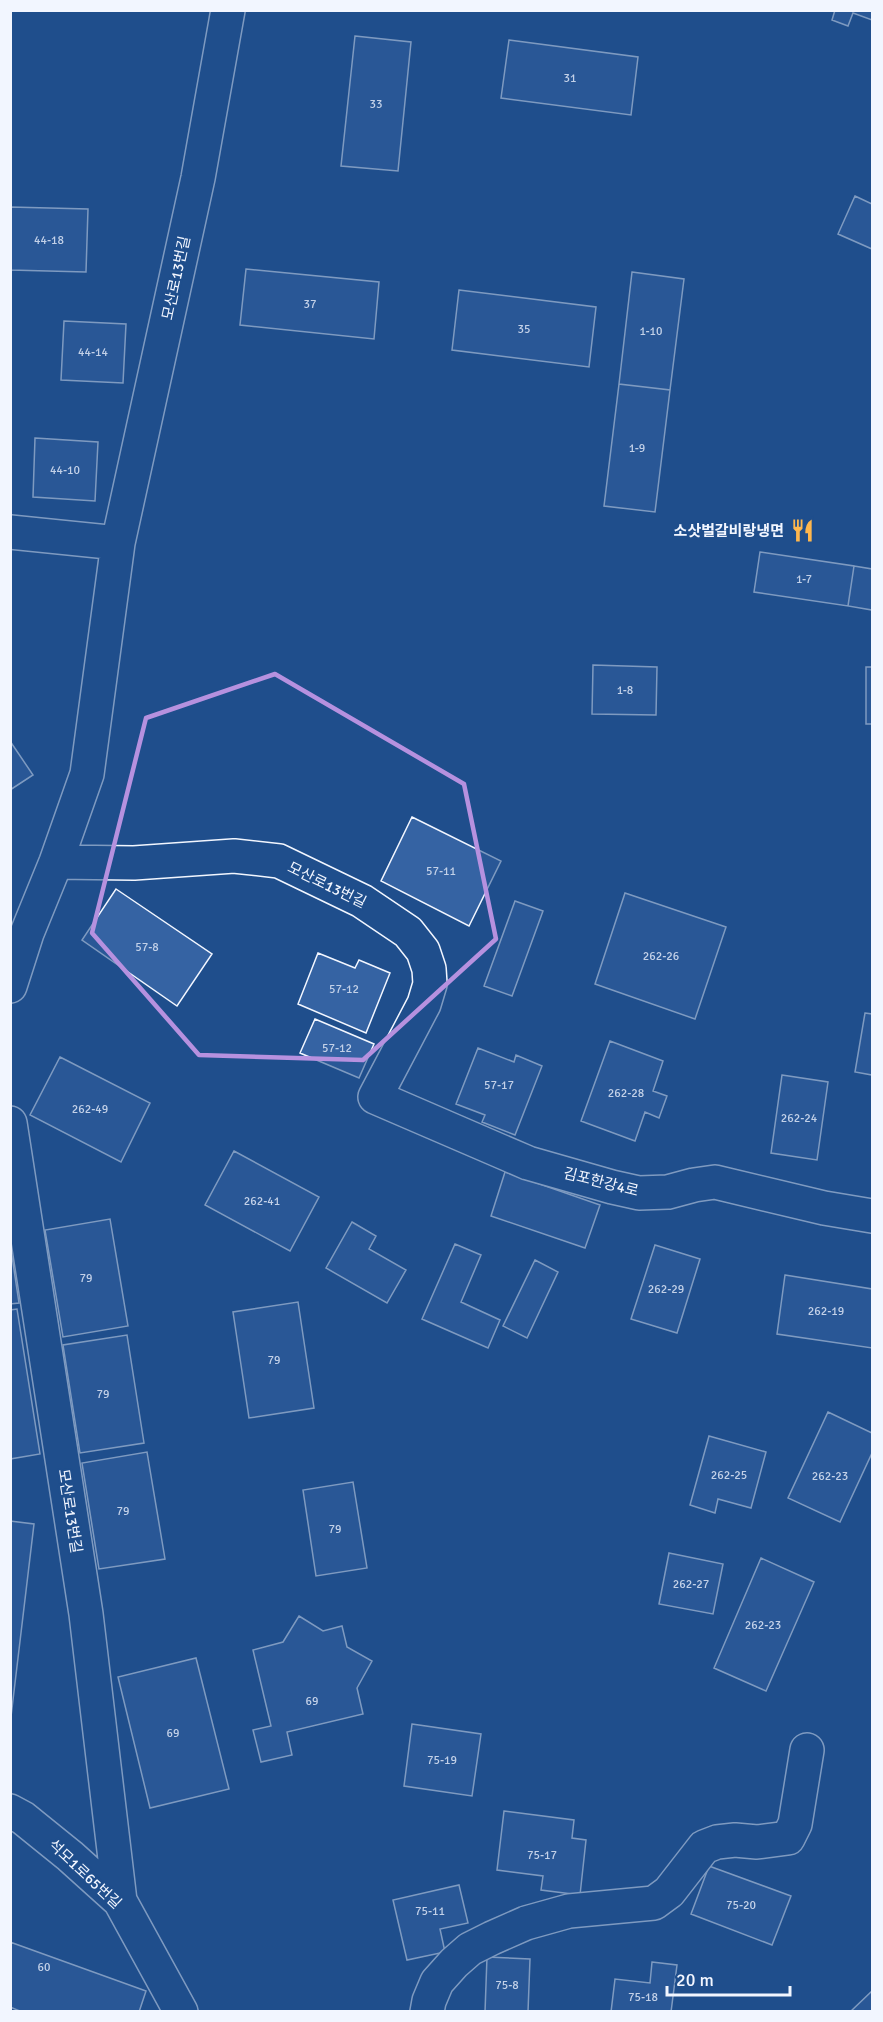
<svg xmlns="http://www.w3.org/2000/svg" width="883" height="2022" viewBox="0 0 883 2022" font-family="Signika,'Noto Sans KR',sans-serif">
	<rect width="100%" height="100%" fill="#1f4e8c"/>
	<path fill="#3563a3" stroke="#f2f6ff" stroke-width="1.5" d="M835,10H872V20L853,13L848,26L832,20Z
		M355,36L411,42L398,171L341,166Z
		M509,40L638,57L631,115L501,98Z
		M855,196L872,204V249L838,234Z
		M10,207L88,209L86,272L10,270Z
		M246,269L379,282L374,339L240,325Z
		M632,272L684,279L670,390L619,384Z
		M459,290L596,307L589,367L452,350Z
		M64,321L126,324L123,383L61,380Z
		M619,384L670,390L655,512L604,506Z
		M35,438L98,442L95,501L33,497Z
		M760,552L854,566L848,606L754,592Z
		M854,566L872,569V610L848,606Z
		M593,665L657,667L656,715L592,714Z
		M866,667H872V724H866Z
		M10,741L33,775L10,790Z
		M412,817L501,861L469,926L381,881Z
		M116,889L212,954L177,1006L82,940Z
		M625,893L726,927L695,1019L595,984Z
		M515,901L543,911L512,996L484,986Z
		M318,953L355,968L359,960L390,973L366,1033L298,1004Z
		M865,1013L872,1014V1075L855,1072Z
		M315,1019L374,1044L359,1078L300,1053Z
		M610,1041L663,1061L653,1091L667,1096L659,1118L645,1112L635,1141L581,1121Z
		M478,1048L514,1062L516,1055L542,1066L515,1135L482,1122L485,1115L456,1104Z
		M60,1057L150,1103L121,1162L30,1115Z
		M782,1075L828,1082L817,1160L771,1153Z
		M234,1151L319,1197L290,1251L205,1205Z
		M505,1172L600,1205L585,1248L491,1216Z
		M110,1219L128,1326L63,1337L45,1230Z
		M352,1222L376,1236L369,1249L406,1270L387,1303L326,1268Z
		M10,1243L19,1303L10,1304Z
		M455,1244L481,1255L461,1302L500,1320L488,1348L422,1319Z
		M655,1245L700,1259L677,1333L631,1319Z
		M535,1260L558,1272L527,1338L503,1326Z
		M785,1275L872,1289V1348L777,1334Z
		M298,1302L314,1408L249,1418L233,1312Z
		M17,1309L40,1454L10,1459V1310Z
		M127,1335L144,1443L80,1453L63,1345Z
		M828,1412L872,1433V1453L840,1522L788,1498Z
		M709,1436L766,1452L751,1508L718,1499L715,1513L690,1505Z
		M147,1452L165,1559L99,1569L82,1463Z
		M353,1482L367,1568L316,1576L303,1490Z
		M10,1521L34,1524L10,1725Z
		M669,1553L723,1564L713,1614L659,1604Z
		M761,1558L814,1582L766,1691L714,1668Z
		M299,1616L323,1631L342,1626L347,1647L372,1661L357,1688L363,1714L287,1732L292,1755L261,1762L253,1730L271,1726L253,1650L283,1642Z
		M196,1658L229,1789L150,1808L118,1677Z
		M412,1724L481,1734L472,1796L404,1786Z
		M504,1811L574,1820L572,1838L586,1840L580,1895L541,1890L543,1876L497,1870Z
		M709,1866L791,1896L772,1945L691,1914Z
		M459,1885L468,1923L440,1929L445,1952L407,1960L393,1900Z
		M10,1942L146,1991L139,2012H22L10,2007Z
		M487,1957L530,1959L528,2012H485Z
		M652,1962L677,1965L671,2012H611L615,1979L650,1983Z
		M872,1991V2012H850Z"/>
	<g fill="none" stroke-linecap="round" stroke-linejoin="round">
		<defs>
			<path id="minor" d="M10,532L118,543
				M56,862L134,863L234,856L279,861L362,901L408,932L423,951L429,969L430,984L424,1004L375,1097L528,1163L612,1187L639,1193L668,1192L694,1185L715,1182L824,1208L872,1216
				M10,986L27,933L56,862L87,774L118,543L198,178L228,10
				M10,1123L86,1614L120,1901
				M10,1811L23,1818L70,1856L120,1901L181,2012
				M427,2012L429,2001L437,1982L454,1963L470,1949L492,1938L526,1923L569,1911L654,1903L669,1892L704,1847L717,1842L735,1840L757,1842L788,1838L795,1824L807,1750"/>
		</defs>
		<use href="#minor" stroke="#f2f6ff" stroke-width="36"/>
		<use href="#minor" stroke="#1f4e8c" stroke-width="33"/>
	</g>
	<path d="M0 0H883V2022H0ZM275,674L464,784L496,939L363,1060L199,1055L92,933L146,718Z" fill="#1f4e8c" fill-opacity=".55" fill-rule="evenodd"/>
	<path fill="none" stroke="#b691df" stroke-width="4.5" stroke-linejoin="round" d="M275,674L464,784L496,939L363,1060L199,1055L92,933L146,718Z"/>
	<defs>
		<symbol id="restaurant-bare" viewBox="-9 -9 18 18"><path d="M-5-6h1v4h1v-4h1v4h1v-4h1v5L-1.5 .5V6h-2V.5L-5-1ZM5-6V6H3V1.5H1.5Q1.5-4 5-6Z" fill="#ffb74d" stroke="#1f4e8c" stroke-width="2.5" paint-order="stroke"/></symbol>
	</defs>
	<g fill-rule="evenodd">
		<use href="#restaurant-bare" x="786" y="514" width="33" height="33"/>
	</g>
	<g text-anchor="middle" stroke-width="4.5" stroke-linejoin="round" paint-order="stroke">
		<g font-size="12" fill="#c3d1e8">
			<text x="570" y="82">31</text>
			<text x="376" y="108">33</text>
			<text x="49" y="244">44-18</text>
			<text x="310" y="308">37</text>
			<text x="524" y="333">35</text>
			<text x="651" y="335">1-10</text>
			<text x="93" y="356">44-14</text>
			<text x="637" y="452">1-9</text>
			<text x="65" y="474">44-10</text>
			<text x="804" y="583">1-7</text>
			<text x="625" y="694">1-8</text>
			<text x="441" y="875">57-11</text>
			<text x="147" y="951">57-8</text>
			<text x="661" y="960">262-26</text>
			<text x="344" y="993">57-12</text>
			<text x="337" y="1052">57-12</text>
			<text x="499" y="1089">57-17</text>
			<text x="626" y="1097">262-28</text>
			<text x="90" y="1113">262-49</text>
			<text x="799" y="1122">262-24</text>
			<text x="262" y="1205">262-41</text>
			<text x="86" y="1282">79</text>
			<text x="666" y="1293">262-29</text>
			<text x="826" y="1315">262-19</text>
			<text x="274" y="1364">79</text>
			<text x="103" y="1398">79</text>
			<text x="729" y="1479">262-25</text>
			<text x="830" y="1480">262-23</text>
			<text x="123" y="1515">79</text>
			<text x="335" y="1533">79</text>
			<text x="691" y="1588">262-27</text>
			<text x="763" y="1629">262-23</text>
			<text x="312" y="1705">69</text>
			<text x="173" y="1737">69</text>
			<text x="442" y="1764">75-19</text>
			<text x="542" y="1859">75-17</text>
			<text x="741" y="1909">75-20</text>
			<text x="430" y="1915">75-11</text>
			<text x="44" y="1971">60</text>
			<text x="507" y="1989">75-8</text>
			<text x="643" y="2001">75-18</text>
		</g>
		<g font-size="15" fill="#f2f6ff" stroke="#1f4e8c">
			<text transform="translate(176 278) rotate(-78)" y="5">모산로13번길</text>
			<text transform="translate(327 885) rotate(26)" y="5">모산로13번길</text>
			<text transform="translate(601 1182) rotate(14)" y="5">김포한강4로</text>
			<text transform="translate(70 1511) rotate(81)" y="5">모산로13번길</text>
			<text transform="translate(85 1874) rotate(43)" y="5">석모1로65번길</text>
		</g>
		<g font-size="15" font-weight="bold" fill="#f2f6ff" stroke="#1f4e8c" text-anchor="end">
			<text x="784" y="536">소삿벌갈비랑냉면</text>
		</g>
	</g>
	<rect width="883" height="2022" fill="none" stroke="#f2f6ff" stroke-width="24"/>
	<path d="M667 1986v9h123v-9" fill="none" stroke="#f2f6ff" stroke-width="3"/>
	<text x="676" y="1986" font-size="18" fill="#f2f6ff" stroke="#1f4e8c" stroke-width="4.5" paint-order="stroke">20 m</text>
</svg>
